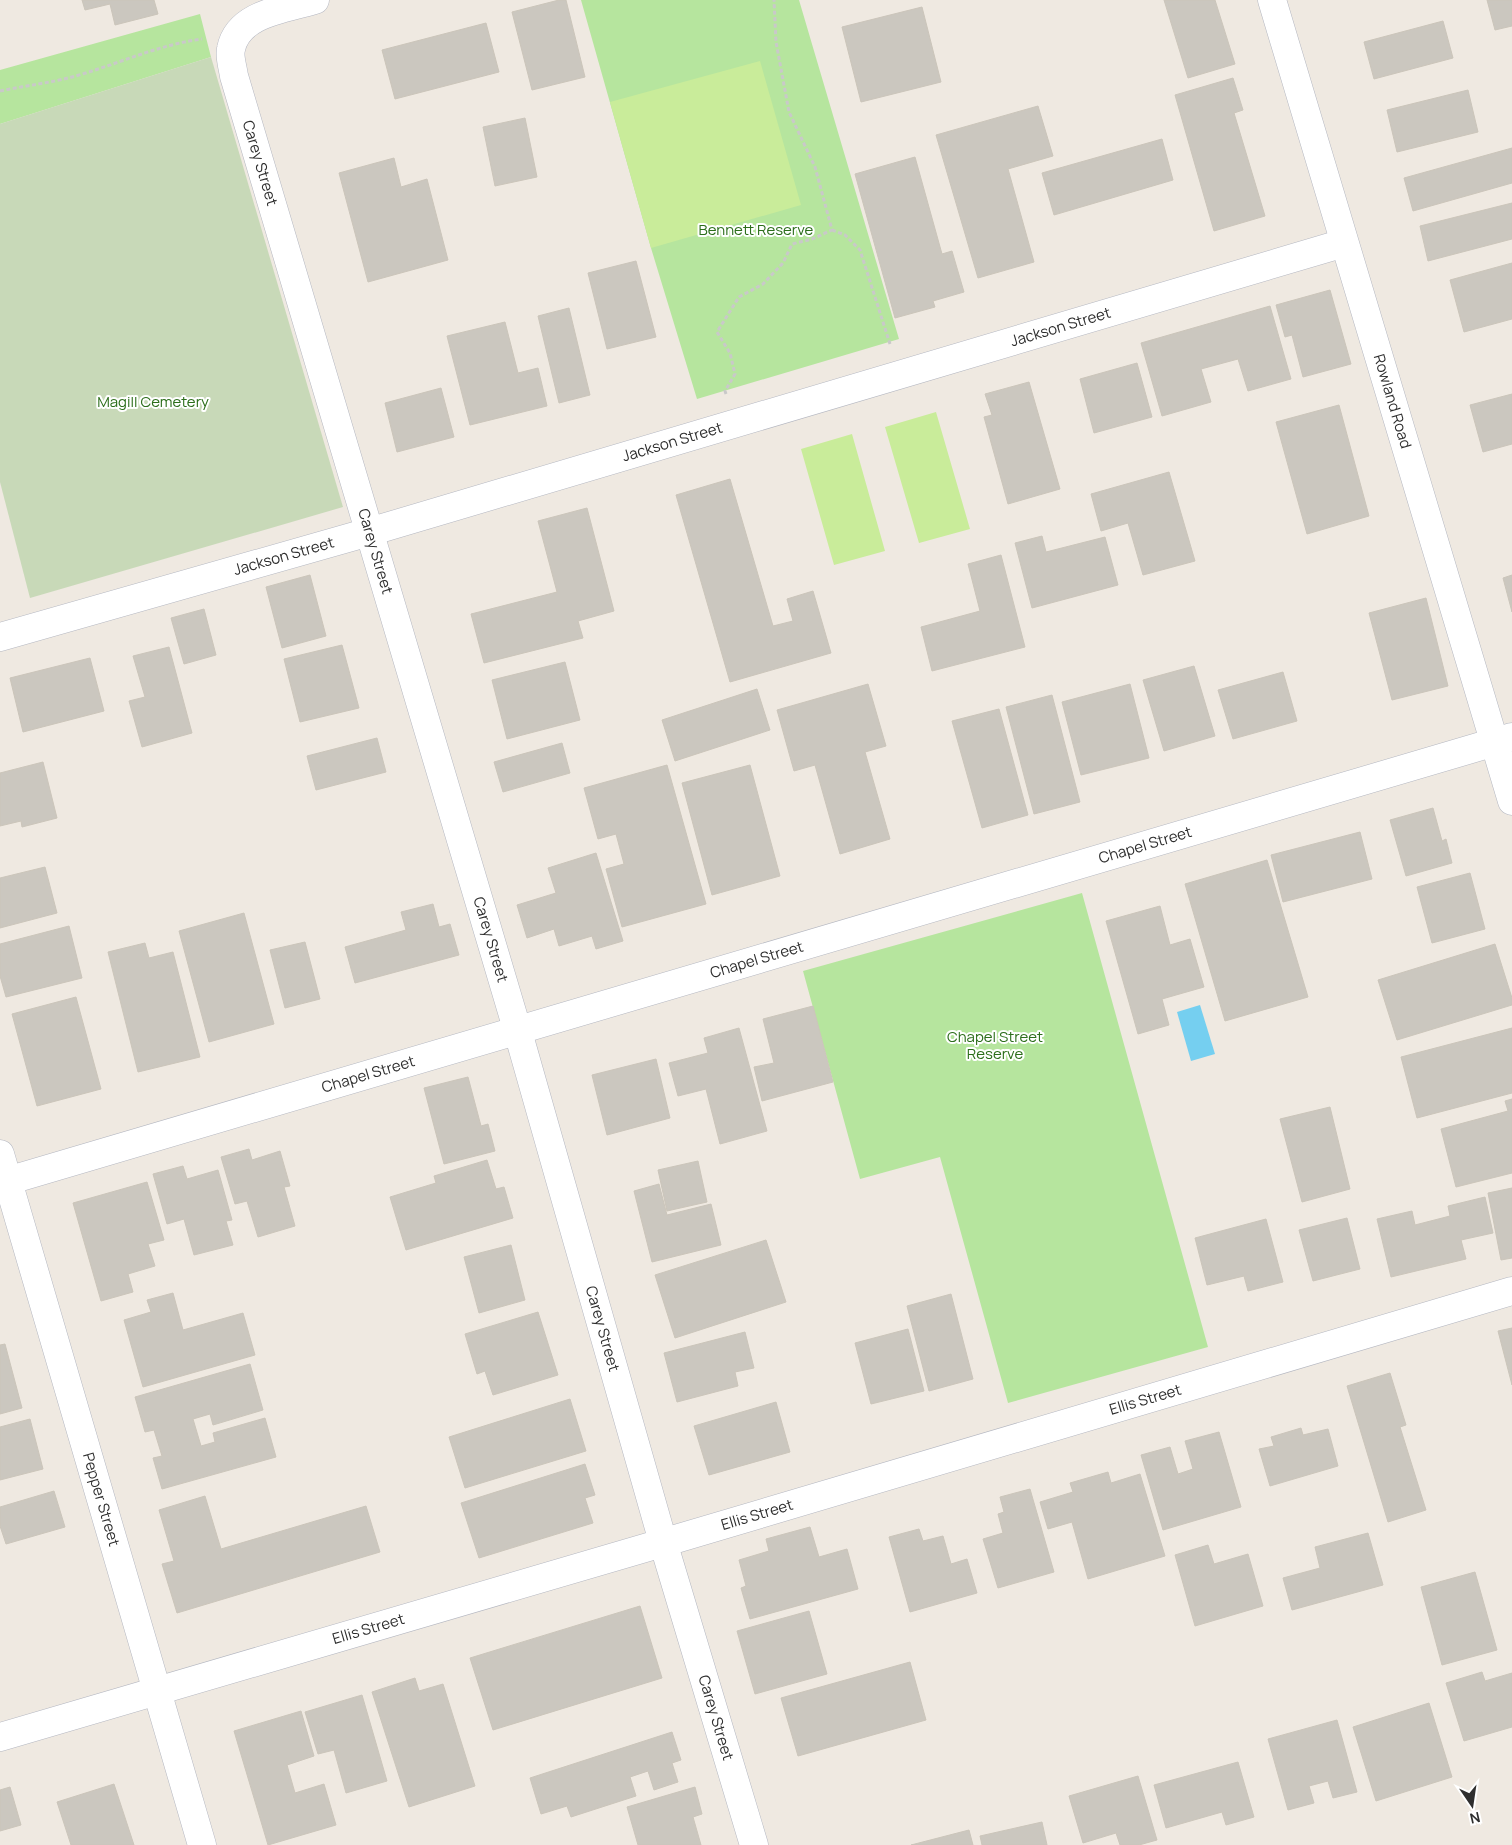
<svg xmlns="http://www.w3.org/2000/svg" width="1512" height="1845" viewBox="0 0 1512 1845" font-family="Manrope,sans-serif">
	<rect width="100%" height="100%" fill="#efe9e1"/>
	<path fill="#b6e59e" d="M581,0H799L899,339L697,399L651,248Z
		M200,14L211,57L0,124V70Z
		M1082,893L1208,1347L1008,1403L940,1157L860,1179L803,971Z"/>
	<path fill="#c8d9b8" d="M211,57L343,507L30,598L0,482V124Z"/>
	<path fill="#c9ec9a" d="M760,61L801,205L651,248L610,102Z
		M936,412L970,529L919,543L885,427Z
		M852,434L885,551L834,565L801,449Z"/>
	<path fill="#75cff0" d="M1200,1005L1215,1054L1191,1061L1177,1012Z"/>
	<path fill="#cbc7bf" stroke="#cbc5ba" d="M82,0H154L158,14L115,25L110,4L85,10Z
		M559,0H566L585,77L532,90L512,12Z
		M1164,0H1215L1235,64L1188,78Z
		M1487,0H1512V26L1495,30Z
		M922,7L941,82L861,102L842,27Z
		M1443,21L1453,58L1374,79L1364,42Z
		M486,23L499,72L395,99L382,50Z
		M1233,78L1243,110L1234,113L1265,216L1214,231L1175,95Z
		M1468,90L1478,132L1397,152L1387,110Z
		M1038,106L1053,156L1008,169L1034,262L978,278L936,135Z
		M525,118L537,177L495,186L483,127Z
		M1162,139L1173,180L1054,215L1042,173Z
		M1512,148V183L1413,211L1404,178Z
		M915,157L942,254L952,251L964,292L933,301L935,307L895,318L855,174Z
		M394,158L401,187L427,179L448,260L368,282L339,173Z
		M1512,203V239L1428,261L1420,226Z
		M636,261L656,337L607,349L588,273Z
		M1512,263V319L1464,332L1450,280Z
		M1330,290L1351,364L1303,377L1292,335L1285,337L1276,305Z
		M1270,306L1291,379L1248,391L1238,359L1201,369L1211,402L1162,416L1141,343Z
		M569,308L590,395L559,403L538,316Z
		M505,322L518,373L538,368L547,406L470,425L447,336Z
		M1137,363L1152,417L1094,433L1080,379Z
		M1029,382L1060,489L1008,504L984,417L992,415L985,394Z
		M441,388L454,437L397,452L385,403Z
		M1512,394V444L1483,452L1470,405Z
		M1339,405L1369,516L1307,534L1276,422Z
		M1169,472L1195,561L1143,575L1128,523L1101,531L1091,494Z
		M730,479L773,626L793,621L787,599L813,591L831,653L730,682L676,495Z
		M587,508L614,611L578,621L583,638L484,663L471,614L557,592L538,521Z
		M1042,536L1046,552L1105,537L1118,585L1032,608L1015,543Z
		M1001,555L1025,647L932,671L921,627L980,611L968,564Z
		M310,575L326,636L282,648L266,587Z
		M1512,575V612L1503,578Z
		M1426,598L1448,686L1392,700L1369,613Z
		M204,609L216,655L184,664L171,618Z
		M342,645L359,708L300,722L284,659Z
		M169,647L192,733L142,747L129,701L145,697L133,656Z
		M90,658L104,711L23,732L10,678Z
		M565,662L580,720L507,739L492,680Z
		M1194,666L1215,736L1164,751L1143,680Z
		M1283,672L1297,721L1233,739L1218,690Z
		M868,684L886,746L865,752L890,839L840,854L815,765L794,771L777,710Z
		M1130,684L1149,758L1081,775L1062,702Z
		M757,689L770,730L675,761L662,720Z
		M1052,695L1080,802L1034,814L1006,707Z
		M999,709L1028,815L982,828L952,721Z
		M377,738L386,772L316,790L307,756Z
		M562,743L570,773L503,792L494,762Z
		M43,762L57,818L22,827L21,821L0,826V773Z
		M667,765L706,904L622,927L606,869L624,864L616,834L598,839L584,788Z
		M750,765L780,876L712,895L682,783Z
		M1433,808L1442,841L1446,839L1452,863L1406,876L1390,820Z
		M1360,832L1372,879L1283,902L1271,855Z
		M596,853L623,941L596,949L592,936L559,946L554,929L527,938L517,905L556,893L548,868Z
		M1267,860L1308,997L1225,1021L1185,884Z
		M45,867L57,913L0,928V878Z
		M1470,873L1485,929L1432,943L1417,887Z
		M433,904L439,927L450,924L459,955L355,983L345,947L406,930L401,912Z
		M1160,906L1170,945L1190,939L1204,987L1162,999L1169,1025L1138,1034L1106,921Z
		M244,913L274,1024L209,1042L179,931Z
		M69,926L82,978L6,997L0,976V944Z
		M305,942L320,999L285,1008L270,950Z
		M145,943L149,958L173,952L200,1057L138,1072L108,952Z
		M1495,944L1512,998V1005L1397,1040L1378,980Z
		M76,997L101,1089L37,1106L12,1014Z
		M813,1006L833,1082L762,1101L754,1067L774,1063L763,1019Z
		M739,1028L767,1131L720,1144L706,1089L678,1096L669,1063L708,1053L704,1038Z
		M1512,1028V1093L1417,1118L1401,1057Z
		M656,1059L670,1118L607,1135L592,1075Z
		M468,1077L481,1126L488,1124L495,1151L444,1164L424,1088Z
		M1512,1099V1173L1456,1187L1441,1129L1508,1111L1505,1101Z
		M1330,1107L1350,1189L1302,1202L1280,1119Z
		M249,1149L252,1160L280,1151L290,1186L284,1187L295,1226L258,1237L247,1201L235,1204L221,1157Z
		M487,1160L496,1189L504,1187L513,1218L406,1250L390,1197L436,1183L434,1176Z
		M698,1161L707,1202L667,1211L658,1170Z
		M183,1166L187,1179L218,1170L232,1220L226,1221L233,1245L194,1255L184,1219L167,1224L153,1174Z
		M147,1182L164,1240L148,1244L155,1266L128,1274L133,1292L101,1301L73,1203Z
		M659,1184L667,1215L711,1204L721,1245L652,1262L634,1191Z
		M1512,1188V1258L1501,1260L1488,1193Z
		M1485,1197L1493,1233L1461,1240L1466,1259L1391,1277L1377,1219L1412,1211L1415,1225L1450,1216L1448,1206Z
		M1347,1218L1360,1269L1313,1281L1299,1230Z
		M1266,1219L1283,1282L1248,1291L1244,1276L1207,1285L1195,1238Z
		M766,1240L786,1302L675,1338L655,1275Z
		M511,1245L525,1300L479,1313L464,1257Z
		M173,1293L183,1330L243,1313L255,1355L143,1387L124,1320L151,1312L147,1300Z
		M951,1294L973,1379L929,1391L907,1306Z
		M538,1312L558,1375L493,1395L485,1371L477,1374L465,1334Z
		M1512,1328V1385L1498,1331Z
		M908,1329L924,1391L871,1404L855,1343Z
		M745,1332L754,1368L735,1372L738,1386L677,1402L664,1353Z
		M5,1344L22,1408L0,1414V1345Z
		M250,1364L263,1410L213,1425L210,1414L193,1419L201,1446L215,1442L213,1433L265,1418L276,1457L162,1489L153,1458L162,1456L154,1430L145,1432L135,1397Z
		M1390,1373L1406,1425L1400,1427L1426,1510L1388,1522L1347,1386Z
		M570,1399L586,1451L465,1488L449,1437Z
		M776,1402L790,1452L709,1475L694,1426Z
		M30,1419L43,1469L0,1480V1427Z
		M1301,1428L1303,1435L1328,1429L1338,1466L1270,1486L1259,1449L1274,1446L1271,1437Z
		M1219,1432L1241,1507L1163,1530L1141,1455L1170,1447L1178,1474L1193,1469L1185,1441Z
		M585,1464L595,1495L585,1498L593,1523L479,1558L461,1503Z
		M1108,1472L1111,1483L1140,1474L1165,1556L1088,1579L1072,1522L1048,1529L1040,1502L1073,1492L1070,1483Z
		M1030,1489L1054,1572L998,1588L983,1539L1003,1533L998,1514L1004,1512L1000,1497Z
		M54,1491L65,1527L6,1544L0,1526V1507Z
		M205,1496L221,1549L366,1506L380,1552L177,1613L162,1564L174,1561L159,1510Z
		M810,1527L819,1557L847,1549L858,1589L750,1619L741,1588L746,1586L739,1560L769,1551L766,1539Z
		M919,1529L923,1541L943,1536L951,1564L967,1559L977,1593L910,1612L889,1537Z
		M1368,1533L1383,1585L1292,1610L1283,1578L1320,1568L1315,1547Z
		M1208,1545L1214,1564L1248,1554L1263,1606L1195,1626L1175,1555Z
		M1475,1572L1497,1650L1442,1665L1421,1587Z
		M640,1606L662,1678L493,1730L470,1658Z
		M809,1611L827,1674L755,1694L737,1631Z
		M910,1662L926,1720L798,1756L781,1698Z
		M1482,1672L1485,1681L1512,1673V1727L1464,1741L1446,1683Z
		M415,1678L419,1691L443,1684L475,1786L409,1807L372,1692Z
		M362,1695L387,1781L346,1793L334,1750L318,1754L305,1712Z
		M1429,1703L1452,1777L1376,1801L1353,1727Z
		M301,1711L314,1756L287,1765L295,1793L324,1784L336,1825L268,1845L234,1731Z
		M1337,1720L1357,1792L1333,1798L1328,1781L1309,1786L1314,1803L1288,1810L1268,1739Z
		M672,1732L681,1760L672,1763L678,1782L654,1790L648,1771L630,1777L636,1796L571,1817L567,1806L541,1814L530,1778Z
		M1238,1762L1254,1817L1226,1825L1222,1812L1166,1828L1154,1785Z
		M1138,1776L1157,1840L1139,1845H1120L1116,1833L1083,1843L1069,1796Z
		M114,1784L134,1845H71L57,1802Z
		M10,1787L21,1825L0,1831V1790Z
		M695,1787L702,1814L693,1817L701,1845H638L627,1807Z
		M1042,1822L1047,1845H982L980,1836Z
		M969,1830L973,1845H911Z"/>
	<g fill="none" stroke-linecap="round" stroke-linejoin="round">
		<defs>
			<g id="minor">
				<path id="s1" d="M315,0C286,9 238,13 231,49C229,57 233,68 234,76L518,1032L663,1542L754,1845"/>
				<path id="s2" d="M1272,0L1512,801"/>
				<path id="s3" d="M0,637L369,532L1344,243"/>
				<path id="s4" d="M0,1154L202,1845"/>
				<path id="s5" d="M0,1183L1512,737"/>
				<path id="s6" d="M0,1737L679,1538L1512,1291"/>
			</g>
		</defs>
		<use href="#minor" stroke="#b4b7c1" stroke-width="29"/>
		<path stroke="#c9c9c9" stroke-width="3" stroke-dasharray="4 2.5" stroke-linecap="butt" d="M0,91C24,86 49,83 72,77C116,65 157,45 202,39
			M832,230L845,235L860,250L890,344
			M726,394L725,391L735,374L730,353L717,332L739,297L763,284L783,263L792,244L812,239L832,230L815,167L789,112L776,42L774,0"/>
		<use href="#minor" stroke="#fff" stroke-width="28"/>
	</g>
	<g text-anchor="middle" stroke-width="4" stroke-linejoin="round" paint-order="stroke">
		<g font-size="15" fill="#2e2e2e" stroke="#fff">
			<text dy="5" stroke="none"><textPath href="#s1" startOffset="221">Carey Street</textPath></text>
			<text dy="5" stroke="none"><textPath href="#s3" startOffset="1105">Jackson Street</textPath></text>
			<text dy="5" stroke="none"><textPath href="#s2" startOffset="419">Rowland Road</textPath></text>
			<text dy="5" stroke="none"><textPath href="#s3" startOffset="700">Jackson Street</textPath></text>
			<text dy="5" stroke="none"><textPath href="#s1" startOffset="626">Carey Street</textPath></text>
			<text dy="5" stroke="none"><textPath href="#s3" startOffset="295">Jackson Street</textPath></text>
			<text dy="5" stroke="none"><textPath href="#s5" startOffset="1194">Chapel Street</textPath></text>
			<text dy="5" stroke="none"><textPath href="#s1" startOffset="1031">Carey Street</textPath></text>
			<text dy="5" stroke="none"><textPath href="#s5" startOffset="789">Chapel Street</textPath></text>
			<text dy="5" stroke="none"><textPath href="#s5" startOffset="384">Chapel Street</textPath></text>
			<text dy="5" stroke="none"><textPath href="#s1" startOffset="1436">Carey Street</textPath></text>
			<text dy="5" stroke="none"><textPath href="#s6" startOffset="1194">Ellis Street</textPath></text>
			<text dy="5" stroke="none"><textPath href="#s4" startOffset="360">Pepper Street</textPath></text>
			<text dy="5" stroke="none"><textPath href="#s6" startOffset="789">Ellis Street</textPath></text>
			<text dy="5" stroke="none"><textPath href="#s6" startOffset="384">Ellis Street</textPath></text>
			<text dy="5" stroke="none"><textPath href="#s1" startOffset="1841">Carey Street</textPath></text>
		</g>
		<g font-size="15" fill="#2c6e1b" stroke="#fff">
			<text x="756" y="235">Bennett Reserve</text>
			<text x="153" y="407">Magill Cemetery</text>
			<text x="995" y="1042">Chapel Street<tspan x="995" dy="17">Reserve</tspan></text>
		</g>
	</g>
	<g transform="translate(1472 1805) rotate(167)" stroke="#ffffff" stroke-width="4" paint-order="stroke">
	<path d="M0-4L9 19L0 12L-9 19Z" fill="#2e2e2e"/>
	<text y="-8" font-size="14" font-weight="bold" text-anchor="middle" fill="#2e2e2e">N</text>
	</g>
</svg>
